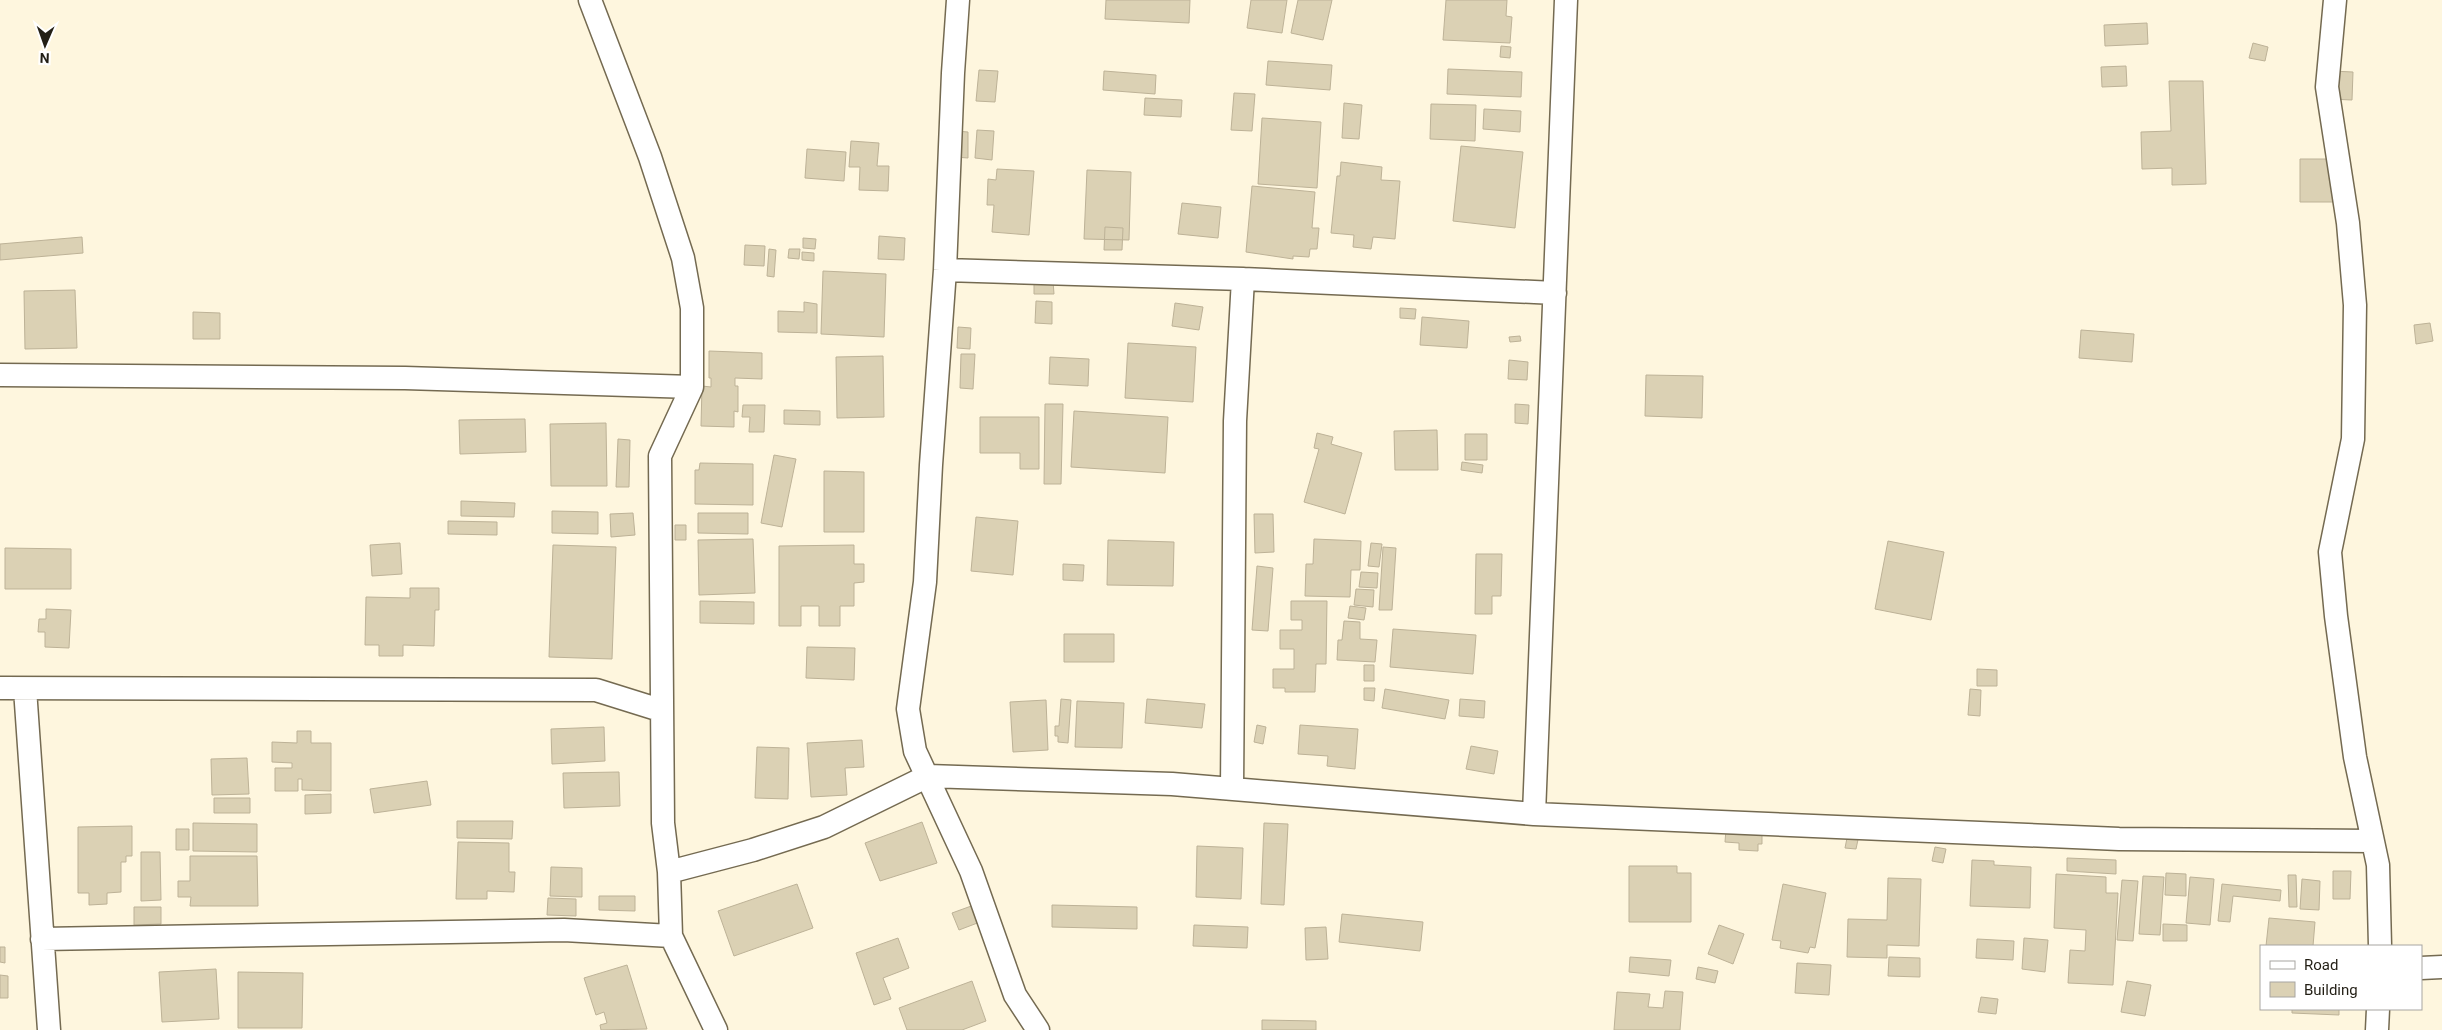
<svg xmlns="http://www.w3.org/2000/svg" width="2442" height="1030" viewBox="0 0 2442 1030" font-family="Roboto,sans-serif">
	<rect width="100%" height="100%" fill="#fef6de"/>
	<path fill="#dbd1b4" stroke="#bdb297" d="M1106,0H1190L1189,23L1105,19Z
		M1251,0H1287L1282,33L1247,28Z
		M1298,0H1332L1323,40L1291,33Z
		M1446,0H1507L1506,16L1512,17L1510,43L1443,40Z
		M2147,23L2148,44L2105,46L2104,25Z
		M2253,43L2268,47L2265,61L2249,58Z
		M1501,46L1511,47L1510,58L1500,57Z
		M1268,61L1332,65L1330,90L1266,85Z
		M2126,66L2127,86L2102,87L2101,67Z
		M1448,69L1522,72L1521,97L1447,94Z
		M979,70L998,71L995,102L976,101Z
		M1104,71L1156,75L1155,94L1103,90Z
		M2332,71L2353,72L2352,100L2330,99Z
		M2169,81H2203L2206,184L2172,185V168L2142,169L2141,132L2171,131Z
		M1234,93L1255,94L1252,131L1231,130Z
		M1145,98L1182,100L1181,117L1144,115Z
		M1344,103L1362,105L1359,139L1342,138Z
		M1431,104L1476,105L1475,141L1430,139Z
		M1484,109L1521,111L1520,132L1483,129Z
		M1262,118L1321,122L1317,188L1258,184Z
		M977,130L994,131L992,160L975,158Z
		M956,131L968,132V158L955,157Z
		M851,141L879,143L877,166H889L888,191L859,190L860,167H849Z
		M1461,146L1523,152L1515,228L1453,221Z
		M807,149L846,152L844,181L805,178Z
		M2300,159H2334V202H2300Z
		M1341,162L1382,167L1381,180L1400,181L1395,239L1373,237L1371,249L1353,247L1354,235L1331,233L1337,176H1340Z
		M997,169L1034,171L1029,235L992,232L994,205H987L988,179L996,180Z
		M1087,170L1131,172L1129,240L1084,239Z
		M1252,186L1315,192L1312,228H1319L1317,249H1310L1309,257L1293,256V259L1246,252Z
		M1182,203L1221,207L1218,238L1178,234Z
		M1105,227L1123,228L1122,250H1104Z
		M879,236L905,238L904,260L878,259Z
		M82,237L83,253L0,260V244Z
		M803,238L816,239L815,249L803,248Z
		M745,245L765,246L764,266L744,265Z
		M769,249L776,250L774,277L767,276Z
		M789,249H800L799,259L788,258Z
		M802,252L814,253V261L802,260Z
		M823,271L886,274L884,337L821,334Z
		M1034,281H1053L1054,294H1034Z
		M75,290L77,348L25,349L24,291Z
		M1036,301L1052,302V324L1035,323Z
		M804,302L817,304V333L778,332V311L804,312Z
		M1175,303L1203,307L1199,330L1172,326Z
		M1400,308L1416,309L1415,319L1400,318Z
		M193,312L220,313V339H193Z
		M1422,317L1469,321L1467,348L1420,345Z
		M2430,323L2433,341L2416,344L2414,325Z
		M958,327L971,328L970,349L957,348Z
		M2081,330L2134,334L2132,362L2079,358Z
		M1520,336L1521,341L1510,342L1509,337Z
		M1128,343L1196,347L1193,402L1125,398Z
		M709,351L762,353V379L735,378V386H738V412L734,411V427L701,426L702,386L711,387V378H709Z
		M961,354H975L973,389L960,388Z
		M883,356L884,417L837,418L836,357Z
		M1050,357L1089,359L1088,386L1049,384Z
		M1509,360L1528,362L1527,380L1508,379Z
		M1646,375L1703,376L1702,418L1645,416Z
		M1045,404H1063L1061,484H1044Z
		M1515,404L1529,405L1528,424L1515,423Z
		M743,405H765L764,432H749L750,417H742Z
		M784,410L820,411V425L784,424Z
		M1074,411L1168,417L1165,473L1071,467Z
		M980,417H1039V469H1020V453H980Z
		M525,419L526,452L460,454L459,420Z
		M606,423L607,486H551L550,424Z
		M1437,430L1438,470H1395L1394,431Z
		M1317,433L1333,437L1331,444L1362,453L1345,514L1304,502L1319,449L1314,448Z
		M1465,434H1487V460H1465Z
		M618,439L630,440L629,487H616Z
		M774,455L796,459L782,527L761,523Z
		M1462,462L1483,465L1482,473L1461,470Z
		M700,463L753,464V505L695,504V470H699Z
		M824,471L864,472V532H824Z
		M461,501L515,503L514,517L461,516Z
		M552,511L598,512V534L552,533Z
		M633,513L635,535L611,537L610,514Z
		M698,513H748V534L698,533Z
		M1254,514H1273L1274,552L1255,553Z
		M976,517L1018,521L1013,575L971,571Z
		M448,521L497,522V535L448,534Z
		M675,525H686V540H675Z
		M753,539L755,593L699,595L698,540Z
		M1314,539L1361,541L1360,570H1351L1350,597L1305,596L1306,564H1313Z
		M1108,540L1174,542L1173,586L1107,585Z
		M1888,541L1944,552L1931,620L1875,609Z
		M400,543L402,574L372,576L370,545Z
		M1371,543L1382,544L1379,567L1368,566Z
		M553,545L616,547L612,659L549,657Z
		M854,545V564H864V582L854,583V606H840V626H819V606H801V626H779V546Z
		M1383,547L1396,548L1392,610H1379Z
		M5,548L71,549V589H5Z
		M1476,554H1502L1501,596H1492V614H1475Z
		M1063,564L1084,565L1083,581L1063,580Z
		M1257,566L1273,568L1268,631L1252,630Z
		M1361,572L1378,573L1377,588L1359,587Z
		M410,588H439V610H435L434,646L403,645V656H379V645H365L366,597L410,598Z
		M1356,589L1374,590L1373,607L1354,605Z
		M700,601L754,602V624L700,623Z
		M1291,601H1327L1326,664H1316L1315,692H1285V688H1273V669H1294V649H1280V630H1302V620H1291Z
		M1350,606L1366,608L1364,620L1348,618Z
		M46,609L71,610L69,648L45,647V632H38L39,619H46Z
		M1344,621L1360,622V639L1377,640L1375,662L1337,660L1338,640H1342Z
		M1393,629L1476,635L1473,674L1390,667Z
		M1064,634H1114V662H1064Z
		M807,647L855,648L854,680L806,678Z
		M1364,665H1374V681H1364Z
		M1977,669L1997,670V686H1977Z
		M1364,688H1375L1374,701L1364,700Z
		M1385,689L1449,700L1445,719L1382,708Z
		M1970,689L1981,690L1980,716L1968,715Z
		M1061,699L1071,700L1068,743L1058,742V736H1055V726H1059Z
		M1147,699L1205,704L1202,728L1145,723Z
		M1460,699L1485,701L1484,718L1459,716Z
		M1046,700L1048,750L1013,752L1010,702Z
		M1077,701L1124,703L1122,748L1075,747Z
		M1257,725L1266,727L1263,744L1254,742Z
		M1300,725L1358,729L1355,769L1327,766L1328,756L1298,754Z
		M604,727L605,761L552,764L551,729Z
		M297,731H311V743H331V791L302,790V779H298V791H275V768H292V763L272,762V742L297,743Z
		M862,740L864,767L845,768L847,795L811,797L807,743Z
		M1471,746L1498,751L1494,774L1466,769Z
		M757,747L789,748L788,799L755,798Z
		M247,758L249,794L212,795L211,759Z
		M619,772L620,806L564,808L563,773Z
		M427,781L431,805L374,813L370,789Z
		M331,794V813L305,814V795Z
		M214,798H250V813H214Z
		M457,821H513L512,839L457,838Z
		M922,822L937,863L880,881L865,843Z
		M193,823L257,824V852L193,851Z
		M1264,823L1288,824L1284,905L1261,904Z
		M132,826V856H126V862H121V892L107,893V904L89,905V893H78V827Z
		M176,829H189V850H176Z
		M1726,829L1762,831V844H1758V851L1739,850V843L1725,842Z
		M1848,833L1859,835L1856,849L1845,848Z
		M458,842L509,843V872H515L514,892L487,891V899H456Z
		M1197,846L1243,848L1241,899L1196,897Z
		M1935,847L1946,849L1943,863L1932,861Z
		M141,852H160L161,900L141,901Z
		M190,856H257L258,906H190L191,897H178V881H190Z
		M2067,858L2116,860V874L2067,871Z
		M1972,860L1994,861V865L2031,867L2030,908L1970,906Z
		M1629,866H1677V873H1691V922H1629Z
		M551,867L582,868V897L550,896Z
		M2333,871H2351L2350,899H2333Z
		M2166,873L2186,874V896L2165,895Z
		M2056,874L2106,877V893H2118L2113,985L2068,983L2070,950L2085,951L2086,930L2054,928Z
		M2288,875H2296L2297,907H2289Z
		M2143,876L2164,877L2160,935L2139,934Z
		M2190,877L2214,879L2210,925L2186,923Z
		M1888,878L1921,879L1919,946L1887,945V958L1847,957L1848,919L1887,920Z
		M2302,879L2320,881L2319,910L2300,909Z
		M2122,880L2138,881L2133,941L2117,940Z
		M797,884L813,928L734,956L718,911Z
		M1783,884L1826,893L1815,948L1810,947L1808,953L1780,948L1781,941L1772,940Z
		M2222,884L2281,890L2280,901L2233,896L2230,922L2218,921Z
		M599,896H635V911L599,910Z
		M548,898L576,899V916L547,915Z
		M974,905L980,922L959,930L952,913Z
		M1052,905L1137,907V929L1052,927Z
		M134,907H161V924L134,925Z
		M1342,914L1423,922L1420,951L1339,942Z
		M2269,918L2315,922L2313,946H2266Z
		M2163,924L2187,925V941H2163Z
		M1194,925L1248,927L1247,948L1193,946Z
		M1719,925L1744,934L1733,964L1708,954Z
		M1326,927L1328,959L1306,960L1305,928Z
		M898,938L909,968L883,978L891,999L874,1005L856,953Z
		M2024,938L2048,940L2045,972L2022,969Z
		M1977,939L2014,941L2013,960L1976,958Z
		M0,947H5V963L0,962Z
		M1630,957L1671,960L1669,976L1629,972Z
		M1889,957L1920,958V977L1888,976Z
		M1797,963L1831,965L1829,995L1795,993Z
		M627,965L647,1029L601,1030L600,1025L607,1023L604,1012L596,1015L584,978Z
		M1698,967L1718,971L1715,983L1696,979Z
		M216,969L219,1019L162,1022L159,972Z
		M238,972L303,973L302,1028H238Z
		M0,975L8,976V998H0Z
		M972,981L986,1021L962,1030H907L899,1008Z
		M2127,981L2151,985L2145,1016L2121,1012Z
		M1665,991L1683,992L1680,1030H1614L1617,992L1650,994L1648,1007L1663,1008Z
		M1981,997L1998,999L1996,1014L1978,1012Z
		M2292,1009H2339V1015L2292,1013Z
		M1262,1020L1316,1021V1030H1262Z"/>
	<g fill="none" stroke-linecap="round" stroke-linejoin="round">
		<defs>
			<path id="minor" d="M590,0L650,157L683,258L692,308V387L660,456L663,823L669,872L671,936L716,1030
				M958,0L953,73L945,270L931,465L925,582L908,709L915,751L971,871L1015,995L1038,1030
				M2335,0L2327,87L2348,223L2355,305L2353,439L2330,552L2336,616L2355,757L2378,865L2380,946
				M945,270L1243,279L1555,293
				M0,375L405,378L692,387
				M0,688L596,690L660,710
				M25,689L49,1030
				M1232,789L1235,421L1243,279
				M1534,814L1566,0
				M669,872L753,850L824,827L928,776L1172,784L1534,814L2119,839L2371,841
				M42,939L564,930L671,936
				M2421,968L2442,967
				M2377,1030L2378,1009"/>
		</defs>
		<use href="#minor" stroke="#746a51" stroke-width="25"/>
		<use href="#minor" stroke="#fff" stroke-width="22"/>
	</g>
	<rect x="2260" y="945" width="162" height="65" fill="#ffffff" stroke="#a7a5a1"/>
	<rect x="2270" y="961" width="25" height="8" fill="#ffffff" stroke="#a7a5a1"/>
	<text x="2304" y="970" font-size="15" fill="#231f15">Road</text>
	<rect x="2270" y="982" width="25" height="15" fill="#dbd1b4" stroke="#a7a5a1"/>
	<text x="2304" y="995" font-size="15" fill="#231f15">Building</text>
	<g transform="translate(45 45) rotate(182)" stroke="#ffffff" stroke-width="4" paint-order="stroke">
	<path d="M0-4L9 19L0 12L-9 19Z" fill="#231f15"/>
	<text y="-8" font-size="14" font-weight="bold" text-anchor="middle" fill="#231f15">N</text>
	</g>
</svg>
